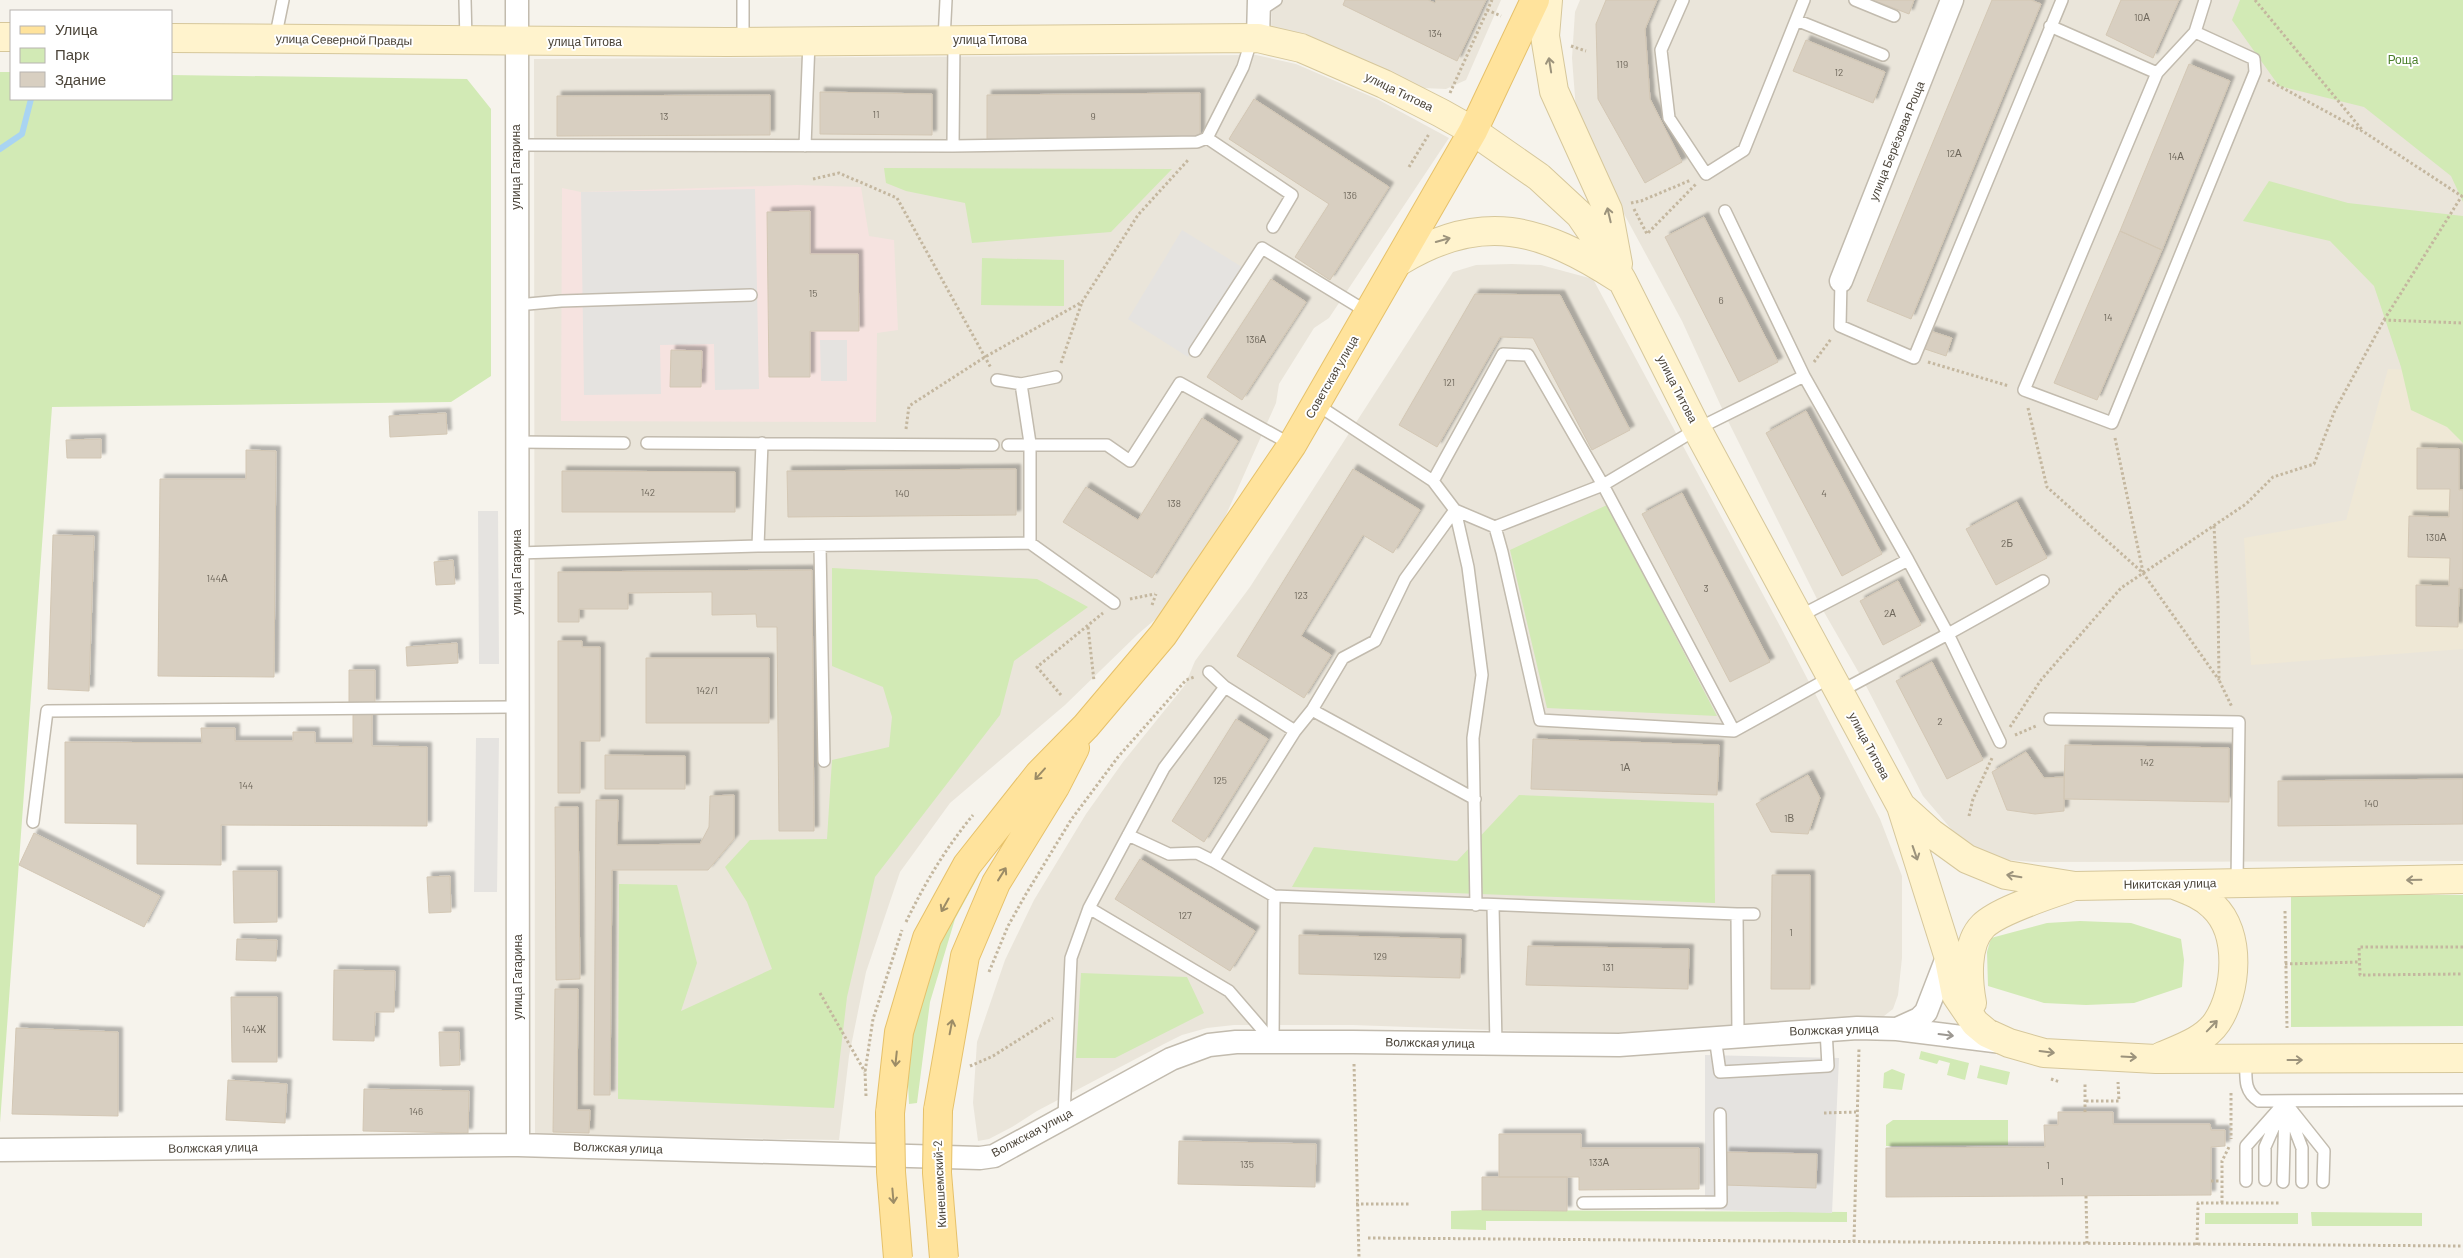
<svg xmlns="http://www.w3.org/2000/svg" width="2463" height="1258" viewBox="0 0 2463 1258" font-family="Barlow,sans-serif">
	<defs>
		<filter id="shadow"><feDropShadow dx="4.5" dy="-4.5" stdDeviation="1" flood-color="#0004"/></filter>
	</defs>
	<rect width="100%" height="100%" fill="#f6f3ec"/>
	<path fill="#eae5da" d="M1272,0H1501L1466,80L1446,89L1423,88L1306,39L1271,30Z
		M1580,0H2463V861L2034,862L2008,860L1980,850L1952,830L1923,796L1863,680L1820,605L1725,415L1682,321L1616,199L1576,110L1572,58L1575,12Z
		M1256,55L1296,64L1377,99L1449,138L1329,318L1314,328L1279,384L1276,403L1205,562L1171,606L1138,634L1065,705L950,803L900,872L866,972L849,1056L839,1140L535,1135L534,59Z
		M1512,264L1541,265L1593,279L1780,626L1880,819L1902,876V958L1898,995L1893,1009L1884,1016L1850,1022L1602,1034L1353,1025H1234L1207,1028L1182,1035L1164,1044L1037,1111L1012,1127L989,1139L978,1141L973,1103L977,1042L1005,960L1034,900L1086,814L1123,762L1185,685L1195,661L1250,587L1453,272L1476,265Z"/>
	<path fill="#efe8d6" d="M2388,369L2463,372V649L2251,665L2244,538L2346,520Z"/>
	<path fill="#f6e3e0" d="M797,185L861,187L869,236L894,240L898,330L877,333L876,422L561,421L562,188L581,192Z"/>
	<path fill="#d2eab5" d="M2240,0H2463V202L2451,176L2364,107L2279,86L2232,20Z
		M0,72H11V99H171V75L467,79L491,109V376L451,402L52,407L0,1123Z
		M884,168L1172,169L1111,232L972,243L965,203L906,191L886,183Z
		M2269,181L2348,203L2463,216V443L2447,427L2411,410L2401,367L2374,286L2330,241L2243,221Z
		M982,258L1064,260V306L981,305Z
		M1607,505L1717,716L1547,708L1510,550Z
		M832,568L1037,579L1088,607L1014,661L1000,715L875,877L847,997L834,1108L618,1099L619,884L677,885L697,963L681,1011L772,969L747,902L725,867L750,840L827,839L832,760L889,747L892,717L883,687L832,666Z
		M1519,795L1714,803L1715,903L1292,887L1314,847L1457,861Z
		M994,847L955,919L930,1002L917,1103L909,1104L907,1064L917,999L950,911Z
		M2291,894L2463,895V1026L2291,1027Z
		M2080,921L2131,923L2181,939L2184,960L2182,987L2134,1003L2086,1005L2044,1003L1988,986L1987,952L1991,938L2047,923Z
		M1081,973L1187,977L1204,1013L1115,1058H1076Z
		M1921,1051L1969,1063L1965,1080L1947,1075L1950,1063L1939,1060L1937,1064L1919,1059Z
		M1980,1065L2010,1072L2007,1085L1977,1078Z
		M1892,1069L1905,1074L1902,1090L1883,1088L1884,1073Z
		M1893,1120H2008V1145L1886,1146V1125Z
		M1482,1210L1847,1212V1222L1486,1221V1230L1451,1229V1211Z
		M2311,1212L2422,1213V1226H2312Z
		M2205,1213H2298V1224H2205Z"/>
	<path fill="#e5e3e0" d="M755,189L759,389L715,390L714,344L660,345L661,394L584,395L581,192Z
		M1182,230L1242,267L1188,357L1128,319Z
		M820,340H847V381H821Z
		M478,511H498L499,664H479Z
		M476,738H499L497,892H474Z
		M1705,1055L1839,1058L1832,1213L1705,1210Z"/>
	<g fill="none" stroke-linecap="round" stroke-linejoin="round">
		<path stroke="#a9d4f2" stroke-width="6" d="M0,149L22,134L31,99"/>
	</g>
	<path fill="#d8cfc1" stroke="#d3c7b4" filter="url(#shadow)" d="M1345,0H1428L1435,3L1436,0H1486L1457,61L1343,5Z
		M1606,0H1657L1645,29L1650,99L1682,162L1645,183L1598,99L1596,24Z
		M1873,0H1914L1909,14Z
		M1992,0H2031L2041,4L1911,319L1867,301Z
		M2121,0H2179L2153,58L2106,35Z
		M1806,40L1885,72L1873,103L1793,71Z
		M2189,64L2230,81L2162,250L2120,231Z
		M820,92L932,94V135L820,134Z
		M1200,93V138L987,139V95Z
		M770,95V135L557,136V96Z
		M1254,99L1389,187L1330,280L1295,257L1329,204L1229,139Z
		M810,211V254H858L859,331H810V377H769L767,212Z
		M1704,217L1778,362L1739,382L1665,237Z
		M2120,231L2162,250L2097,400L2054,383Z
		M1271,279L1306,302L1242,400L1207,377Z
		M1475,294L1560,295L1630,430L1592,450L1533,338L1500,337L1437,447L1399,425Z
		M1930,331L1952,338L1946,356L1925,349Z
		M671,350L702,351L701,387H670Z
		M1806,411L1882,554L1842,576L1766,433Z
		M446,413L447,434L390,437L389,416Z
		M1202,418L1238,441L1152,578L1063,522L1086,487L1138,520Z
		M101,439V458H67L66,440Z
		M2417,448L2459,449V490H2463V588H2459L2458,627L2416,626V585L2449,586L2450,558L2408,557L2409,516L2449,517L2450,489H2417Z
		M246,450L276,451L274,677L158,676L160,479H246Z
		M1016,469V515L788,517L787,471Z
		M1353,469L1420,510L1393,553L1363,535L1301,636L1331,655L1304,698L1237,656Z
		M562,471L735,472V512H562Z
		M1682,493L1770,662L1730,682L1642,514Z
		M2017,502L2047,558L1996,585L1966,529Z
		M53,535L94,536L89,691L48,689Z
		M453,560L455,584L436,585L434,562Z
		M812,570L814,831H779L777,627H757L756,614L712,615V592L628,593V609H579V622H558V572Z
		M1898,581L1921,625L1883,645L1860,601Z
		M558,641H582V647H600V741H580V793H558Z
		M457,643L458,663L407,666L406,647Z
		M646,658H769V723H646Z
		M1932,662L1983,760L1947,779L1896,681Z
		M349,670H375V704H349Z
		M353,711H372V746L427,747V826L221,825V865L137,864V824L65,823V742L202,743L201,728H235V741H293V732H315V743H353Z
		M1236,719L1268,739L1204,842L1172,821Z
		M1533,739L1719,745L1717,795L1531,789Z
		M2065,745L2229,748V802L2064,799Z
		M2026,752L2044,778L2064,777V811L2035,814L2007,810L1992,772Z
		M605,755L685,756V789H605Z
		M1808,775L1820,798L1808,834L1771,832L1756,804Z
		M2463,779V824L2278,826V781Z
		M734,795V839L708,870H612L610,1095H594L596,800H618L617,845L700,844L709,827L710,796Z
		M555,807H578L580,979L556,980Z
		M34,833L160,896L144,927L19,865Z
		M1140,859L1255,931L1230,971L1115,899Z
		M233,871H277V922L234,923Z
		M1772,875H1810V989H1771Z
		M450,876L451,912L429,913L427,877Z
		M1299,935L1461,939L1460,978L1299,974Z
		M237,939L277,940L276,961L236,960Z
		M1528,946L1689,949L1688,989L1526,985Z
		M334,970L395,971L394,1012H375L374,1041L333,1040Z
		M555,989H578L577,1110H590L589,1133L553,1132Z
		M231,997H277V1062H232Z
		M16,1028L118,1032V1116L12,1114Z
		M439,1032H459L460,1065L440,1066Z
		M228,1080L287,1084L285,1123L226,1120Z
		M364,1089L469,1091L468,1133L363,1131Z
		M2058,1112H2113V1124H2210L2211,1130H2225V1146L2211,1147V1195L1886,1197V1148L2045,1147L2044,1125H2058Z
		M1499,1134H1581V1148H1699V1189L1579,1190V1177H1499Z
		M1179,1141L1316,1144L1315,1187L1178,1184Z
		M1725,1152L1817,1154L1816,1188L1724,1185Z
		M1482,1177H1567V1211L1482,1210Z"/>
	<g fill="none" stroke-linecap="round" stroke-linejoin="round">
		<defs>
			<path id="service" d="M465,0L466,41
				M743,0V42
				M1683,0L1661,50L1669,118L1706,174L1744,150L1804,0
				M1855,0L1894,16
				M1259,11L1276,0
				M1796,20L1883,55
				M2050,26L2157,73
				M2195,32L2254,59L2255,72L2112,423L2024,390L2157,73L2195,32L2205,0
				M275,39L283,0
				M944,40L946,0
				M1207,138L1292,195L1273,227
				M516,145L953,146L1197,142L1207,138L1243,67L1252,38
				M805,146L809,41
				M953,146L954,40
				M1725,211L1804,376
				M1841,281L1840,326L1914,358L2062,0
				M517,305L561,301L751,295
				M1195,351L1262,248L1369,313
				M1503,354L1528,355L1603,485L1734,731L1540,720L1502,552L1495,527L1455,510L1433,481Z
				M997,380L1021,384
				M1316,404L1433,481
				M517,442L624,443
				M647,443L993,445
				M1008,445H1107L1130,461L1180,383L1292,445
				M1455,510L1468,567L1482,675L1473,738L1476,905
				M1495,527L1603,485L1697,429L1804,376L1908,560
				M1030,543V443L1021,384L1056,377
				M758,546L762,443
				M820,546L824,761
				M517,553L758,546L1030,543L1114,603
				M1798,617L1908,560L1948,634L1839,692
				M1225,687L1295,731L1312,710L1343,658L1375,641L1405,579L1455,510
				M1312,710L1475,799
				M2050,719L2239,722L2237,883
				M1734,731L1831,677
				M2000,742L1948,634L2043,581
				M33,822L47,711L517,707
				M1128,835L1169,854L1197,853L1213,861
				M1274,896L1213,861L1295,731
				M1493,906L1496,1044
				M1089,908L1229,991L1273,1042
				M1737,914H1754
				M1715,1037L1720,1072L1828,1066L1826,1030
				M1273,1042L1274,896L1737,914L1738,1035
				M2246,1059C2246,1077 2243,1091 2259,1101L2463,1100
				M2285,1102L2324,1151L2323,1182
				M2288,1111L2302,1148V1182
				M1064,1116L1071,958L1089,908L1164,768L1225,687L1209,672
				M2265,1180V1147L2280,1113
				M2246,1181V1146L2285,1102
				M2283,1182L2285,1109
				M1583,1203L1721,1202L1720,1114"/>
			<path id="minor" d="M517,0L518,1145
				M1258,38L1259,0
				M1841,281L1952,0
				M1897,1029L1919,1019L1926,1012L1948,955L1951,952
				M0,1150L518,1145L980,1158L994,1156L1171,1059L1209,1045L1236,1042H1353L1619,1045L1857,1028L1897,1029L2002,1042"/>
			<path id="secondary" d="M1548,0L1545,36L1554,91L1608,210L1618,264
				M0,37H11
				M171,38L727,42L1258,38L1301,48L1384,84L1441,113L1473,131L1539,177L1580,215L1608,256L1622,280L1697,429L1901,806L1948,955L1956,995L1975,1023L1987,1033L2009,1043L2044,1053L2156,1059L2463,1058
				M1400,261C1482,211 1541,228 1618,278
				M1901,806L1931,833L1967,859L2006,875L2075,886L2463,879
				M1972,1003C1968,981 1965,944 1983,926C1999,910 2049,895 2071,887
				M2162,1056C2181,1048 2205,1040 2217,1022C2237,992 2242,933 2213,906C2203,896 2190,891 2177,886"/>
			<path id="primary" d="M938,1110L965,956L996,883L1055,787L1075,748
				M890,1113L899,1032L927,938L967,865L1039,774L1086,726L1163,635L1292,445L1473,131L1535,0"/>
		</defs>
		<use href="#service" stroke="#c2bbae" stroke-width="14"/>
		<use href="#minor" stroke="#c2bbae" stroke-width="25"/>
		<use href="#secondary" stroke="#d6c79b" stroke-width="30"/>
		<use href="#primary" stroke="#e6c16a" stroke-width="30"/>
		<path stroke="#c4b79f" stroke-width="3" stroke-dasharray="2.5 2.5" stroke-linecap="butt" d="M2255,0L2363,131
			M1487,10L1501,16
			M1571,46L1586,51
			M2268,80L2364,132L2463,197
			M1450,93L1492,0
			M1409,167L1429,134
			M813,179L839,173L897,198L991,368
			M1631,203L1641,201L1691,180
			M1634,209L1647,234L1696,184
			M2384,320L2463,194
			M1814,362L1831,339
			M1928,362L2009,386
			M1061,363L1082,302
			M2028,408L2047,487L2143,573L2219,680
			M906,429L909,406L985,357L1082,302L1138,215L1189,159
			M2115,438L2143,572
			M2214,526L2218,601L2219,680L2232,707
			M1130,599L1155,594
			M1152,605L1156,594
			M1088,627L1094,681
			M1061,695L1037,667L1103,613
			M2010,727L2041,680L2121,588L2246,504L2273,477L2314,464L2335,410L2384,320L2463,323
			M2015,735L2036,726
			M1969,816L1973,799L1993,756
			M2285,911L2287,1028
			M906,922C925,883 945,849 973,815
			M2463,947H2359L2360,975L2463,974
			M2285,964L2359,962
			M989,972L1008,926L1026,894L1071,820L1118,757L1186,680L1194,677
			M820,993L865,1072
			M1354,1064L1359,1258
			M970,1066L993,1056L1053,1018
			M2051,1079L2060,1082
			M2231,1093V1139
			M866,1096L865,1072L873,1019L902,930
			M2086,1101H2119L2118,1082
			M2085,1112V1082
			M1824,1113L1856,1112
			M2211,1181H2221
			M2086,1196L2087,1244
			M2222,1203V1161L2229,1147
			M1356,1204H1409
			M1368,1238L2463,1246
			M1854,1242L1859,1048
			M2197,1245L2198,1203H2280"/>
		<use href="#service" stroke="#fff" stroke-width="11"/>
		<use href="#minor" stroke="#fff" stroke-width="22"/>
		<use href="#secondary" stroke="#fff3cd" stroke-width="28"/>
		<use href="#primary" stroke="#ffe39c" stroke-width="28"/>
		<defs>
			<path id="primary-bridge" d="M938,1110L937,1173L944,1258
				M890,1113L891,1172L898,1258"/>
		</defs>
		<use href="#primary-bridge" stroke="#e6c16a" stroke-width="30" stroke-linecap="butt"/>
		<use href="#primary-bridge" stroke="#ffe39c" stroke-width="28"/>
	</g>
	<defs><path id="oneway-shaft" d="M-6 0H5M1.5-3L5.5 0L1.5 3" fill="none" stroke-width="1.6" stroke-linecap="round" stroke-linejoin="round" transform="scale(1.25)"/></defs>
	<g stroke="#9c937c">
		<use href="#oneway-shaft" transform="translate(1550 65) rotate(-99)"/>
		<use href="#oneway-shaft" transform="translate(1609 215) rotate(-103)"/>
		<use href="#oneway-shaft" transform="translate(1443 240) rotate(-16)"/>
		<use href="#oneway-shaft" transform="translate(1915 853) rotate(71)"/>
		<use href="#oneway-shaft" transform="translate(2014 876) rotate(-171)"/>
		<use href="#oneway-shaft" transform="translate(2414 880) rotate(179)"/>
		<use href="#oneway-shaft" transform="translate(2212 1026) rotate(-46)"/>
		<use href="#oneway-shaft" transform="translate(2047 1052) rotate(7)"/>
		<use href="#oneway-shaft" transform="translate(2129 1057) rotate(3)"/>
		<use href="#oneway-shaft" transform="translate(2295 1060)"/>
	</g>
	<g stroke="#9c8c66">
		<use href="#oneway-shaft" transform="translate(1040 774) rotate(132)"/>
		<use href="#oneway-shaft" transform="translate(1002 874) rotate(-58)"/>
		<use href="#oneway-shaft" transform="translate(945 905) rotate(119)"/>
		<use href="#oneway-shaft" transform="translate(951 1027) rotate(-79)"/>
		<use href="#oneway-shaft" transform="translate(896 1059) rotate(96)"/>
		<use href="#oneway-shaft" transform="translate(893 1196) rotate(85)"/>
	</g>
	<use stroke="#9c9892" href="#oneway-shaft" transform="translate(1946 1035) rotate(7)"/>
	<g text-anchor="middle" stroke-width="4" stroke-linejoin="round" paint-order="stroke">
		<g font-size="10" fill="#6e675b">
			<text x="2142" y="21">10А</text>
			<text x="1435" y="37">134</text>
			<text x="1622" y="68">119</text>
			<text x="1839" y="76">12</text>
			<text x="876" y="118">11</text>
			<text x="664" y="120">13</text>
			<text x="1093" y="120">9</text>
			<text x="1954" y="157">12А</text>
			<text x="2176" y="160">14А</text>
			<text x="1350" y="199">136</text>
			<text x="813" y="297">15</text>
			<text x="1721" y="304">6</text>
			<text x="2108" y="321">14</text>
			<text x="1256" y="343">136А</text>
			<text x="1449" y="386">121</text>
			<text x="648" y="496">142</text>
			<text x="902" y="497">140</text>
			<text x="1824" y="497">4</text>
			<text x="1174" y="507">138</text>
			<text x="2436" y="541">130А</text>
			<text x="2007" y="547">2Б</text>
			<text x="217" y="582">144А</text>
			<text x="1706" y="592">3</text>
			<text x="1301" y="599">123</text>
			<text x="1890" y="617">2А</text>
			<text x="707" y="694">142/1</text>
			<text x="1940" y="725">2</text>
			<text x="2147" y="766">142</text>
			<text x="1625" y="771">1А</text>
			<text x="1220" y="784">125</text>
			<text x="246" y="789">144</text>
			<text x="2371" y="807">140</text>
			<text x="1789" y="822">1В</text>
			<text x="1185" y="919">127</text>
			<text x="1791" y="936">1</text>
			<text x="1380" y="960">129</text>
			<text x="1608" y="971">131</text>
			<text x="254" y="1033">144Ж</text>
			<text x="416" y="1115">146</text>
			<text x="1599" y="1166">133А</text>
			<text x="1247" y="1168">135</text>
			<text x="2048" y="1169">1</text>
			<text x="2062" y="1185">1</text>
		</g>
		<g font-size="12" fill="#4b4439" stroke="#fff">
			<text transform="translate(344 40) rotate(1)" y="4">улица Северной Правды</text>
			<text x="990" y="44">улица Титова</text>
			<text x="585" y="46">улица Титова</text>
			<text transform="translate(1399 92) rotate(26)" y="4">улица Титова</text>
			<text transform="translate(1897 141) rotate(-68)" y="4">улица Берёзовая Роща</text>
			<text transform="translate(516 167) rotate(-90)" y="4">улица Гагарина</text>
			<text transform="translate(1332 377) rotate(-60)" y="4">Советская улица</text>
			<text transform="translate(1677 389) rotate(63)" y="4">улица Титова</text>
			<text transform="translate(517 572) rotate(-90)" y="4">улица Гагарина</text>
			<text transform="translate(1869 746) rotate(62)" y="4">улица Титова</text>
			<text transform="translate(2170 884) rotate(-1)" y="4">Никитская улица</text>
			<text transform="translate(518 977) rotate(-90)" y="4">улица Гагарина</text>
			<text transform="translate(1834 1030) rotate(-2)" y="4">Волжская улица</text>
			<text transform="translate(1430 1043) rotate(1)" y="4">Волжская улица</text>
			<text transform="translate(1032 1133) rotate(-28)" y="4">Волжская улица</text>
			<text transform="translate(213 1148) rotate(-1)" y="4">Волжская улица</text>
			<text transform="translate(618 1148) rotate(2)" y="4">Волжская улица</text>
			<text transform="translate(940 1184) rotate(-93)" y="4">Кинешемский-2</text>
		</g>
		<g font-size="12" fill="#4a7f2a" stroke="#fff">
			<text x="2403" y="64">Роща</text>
		</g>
	</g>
	<rect x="10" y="10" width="162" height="90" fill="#ffffff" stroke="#b7b4b0"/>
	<rect x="20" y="26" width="25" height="8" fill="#ffe39c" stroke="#b7b4b0"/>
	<text x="55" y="35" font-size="15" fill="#4b4439">Улица</text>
	<rect x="20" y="48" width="25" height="15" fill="#d2eab5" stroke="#b7b4b0"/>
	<text x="55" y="60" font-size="15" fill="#4b4439">Парк</text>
	<rect x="20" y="72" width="25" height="15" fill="#d8cfc1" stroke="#b7b4b0"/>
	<text x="55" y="85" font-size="15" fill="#4b4439">Здание</text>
</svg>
